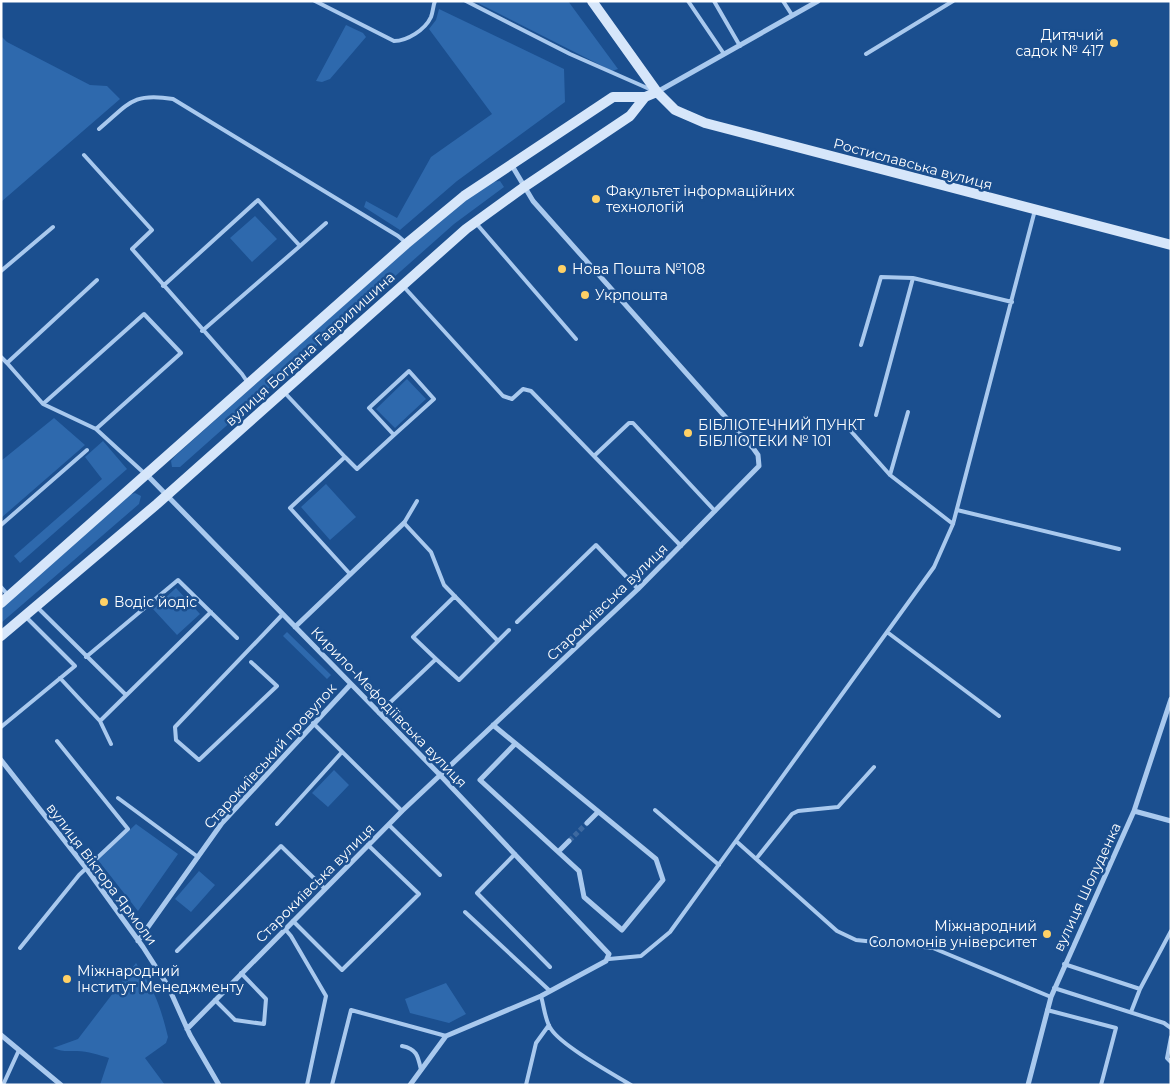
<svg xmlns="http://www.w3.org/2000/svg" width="1172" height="1086" viewBox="0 0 1172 1086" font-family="Montserrat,sans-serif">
	<rect width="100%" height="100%" fill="#1b4f8f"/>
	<path fill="#2e69ad" d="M474,1H568L618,69L612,71Z
		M439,9L564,69L565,102L457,181L400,230L364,207L366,201L397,218L431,157L492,114L429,29L436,20Z
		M346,25L363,33L366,37L330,79L322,82L316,81Z
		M1,36L7,42L90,85L107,86L120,99L1,202Z
		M500,181L504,187L454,224L180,467H172L171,461L175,456L442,218L490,182Z
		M255,216L277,239L252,262L230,238Z
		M407,379L426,399L395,428L376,409Z
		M54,418L85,445L1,518V461Z
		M103,441L127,469L20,563L14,556L102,479L85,457Z
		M326,484L356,517L330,540L301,507Z
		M135,493L141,496L139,504L1,623V609L129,495Z
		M176,588L200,614L177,635L153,609Z
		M287,632L331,675L327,679L283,636Z
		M334,770L349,785L328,807L312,793Z
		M136,824L178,854L138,911L98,860Z
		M199,871L215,885L191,912L175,899Z
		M136,963C155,991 160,1005 168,1037L166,1043L145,1058L165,1085H100L109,1058C99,1055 88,1051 77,1051C67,1051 62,1052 53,1048L78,1039Z
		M446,983L466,1014L449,1023L410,1013L405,999Z"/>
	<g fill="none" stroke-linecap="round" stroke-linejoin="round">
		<path stroke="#3d69a0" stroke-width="5" stroke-dasharray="5 2.5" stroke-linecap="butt" d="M569,841L587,823"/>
		<path stroke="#a9c9ee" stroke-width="4" d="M315,1L394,41C407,41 425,30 431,17C433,12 433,6 435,1
			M466,1L570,54L654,91
			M688,1L724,54
			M714,1L740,46
			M783,1L792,15
			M866,54L953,1
			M99,129C129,104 132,92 173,99L398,236L405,242
			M84,155L152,230L132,249L242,374L248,383
			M475,222L576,339
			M300,246L326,223
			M1,271L53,227
			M97,280L7,363L43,404L96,429L144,473
			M163,286L258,200L300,246L202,331
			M404,287L503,396L512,399L523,389L531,391L681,546
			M861,345L881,277L913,278L1012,302
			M1,357L7,363
			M284,392L345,457L290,508L350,574
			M43,404L144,314L181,353L96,429
			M876,415L913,278
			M849,429L890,475L953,524
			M594,456L629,423H633L715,511
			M345,457L357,469L394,435L369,408L409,371L434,399L394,435
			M890,475L908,412
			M417,501L404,523L431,552L444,585L498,641
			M957,510L1119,549
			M1,525L87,450
			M1,587L8,595
			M37,607L126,695
			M517,622L596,545L638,589
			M887,632L999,716
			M86,657L178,580L237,638
			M436,659L413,637L455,596
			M251,662L277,686L199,760L176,740L175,727L282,615
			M60,678L100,721
			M379,713L436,659L459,680L509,630
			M313,723L402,811
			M1,727L75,666L26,617
			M111,744L100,721L211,612
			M118,798L198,857
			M655,810L719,865
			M277,824L342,752
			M389,825L440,875
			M736,841L837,931L856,940L933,948L1051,997
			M515,854L477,893L550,967
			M756,859L792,814L798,811L838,807L874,767
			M465,912L550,991
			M293,921L342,970L419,894L368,845
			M285,929L291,936L326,996L307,1085
			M20,948L79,875L128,829L57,741
			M177,951L281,846L324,888
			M609,959L641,956L670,932L934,567L953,524L1035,210
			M1064,964L1140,989
			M1054,988L1164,1023L1171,1028
			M541,996C544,1006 545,1021 551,1029C562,1046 613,1074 631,1085
			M215,1000L235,1020L264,1024L266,999L241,973
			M1047,1010L1116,1028L1101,1085
			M1131,1012L1140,989L1171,931
			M1171,1037L1167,1058L1171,1062
			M402,1046C417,1049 418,1056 421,1070
			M3,1085L19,1050
			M332,1085L351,1010L446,1036
			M526,1085L536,1043L549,1025"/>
		<path stroke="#a9c9ee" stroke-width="5" d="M657,92L818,1
			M146,474L440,775L609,954L606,961L541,996L446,1036L410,1085
			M295,627L404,523
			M493,725L656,859L663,880L622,930L584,897L579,871L480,780L515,744
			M1,760L86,868L143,947L168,986L190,1035L219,1085
			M1134,811L1171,821
			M587,823L598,812
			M559,851L569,841
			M138,941L222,823L350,685
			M187,1029L402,811L638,589L759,466L758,455L753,448L533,201L511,164
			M1,1035L61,1085
			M1028,1085L1051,997L1134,811L1171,699"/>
		<path stroke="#d6e6fa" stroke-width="10" d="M592,1L657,92L675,110L705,123L1171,245
			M1,603L406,244L464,196L613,97H645L657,92
			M1,636L157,504L466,229L524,187L630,116L645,97"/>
	</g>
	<g fill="#ffd166" stroke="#1b4f8f" stroke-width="2">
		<circle cx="1114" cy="43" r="5"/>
		<circle cx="596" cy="199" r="5"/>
		<circle cx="562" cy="269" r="5"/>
		<circle cx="585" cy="295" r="5"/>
		<circle cx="688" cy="433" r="5"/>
		<circle cx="104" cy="602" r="5"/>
		<circle cx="1047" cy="934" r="5"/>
		<circle cx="67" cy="979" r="5"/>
	</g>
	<g text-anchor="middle" stroke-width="5" stroke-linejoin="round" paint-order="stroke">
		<g font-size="14" fill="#fff" stroke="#1b4f8f" text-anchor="start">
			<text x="1104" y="40" text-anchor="end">Дитячий<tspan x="1104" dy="16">садок № 417</tspan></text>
			<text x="606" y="196">Факультет інформаційних<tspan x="606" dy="16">технологій</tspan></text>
			<text x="572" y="274">Нова Пошта №108</text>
			<text x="595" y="300">Укрпошта</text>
			<text x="698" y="430">БІБЛІОТЕЧНИЙ ПУНКТ<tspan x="698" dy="16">БІБЛІОТЕКИ № 101</tspan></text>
			<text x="114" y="607">Водіс йодіс</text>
			<text x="1037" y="931" text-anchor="end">Міжнародний<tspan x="1037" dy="16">Соломонів університет</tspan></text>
			<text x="77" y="976">Міжнародний<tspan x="77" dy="16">Інститут Менеджменту</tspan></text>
		</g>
		<g font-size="14" fill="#fff" stroke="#1b4f8f">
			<text transform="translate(913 164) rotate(15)" y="5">Ростиславська вулиця</text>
			<text transform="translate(310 349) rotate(-42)" y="5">вулиця Богдана Гаврилишина</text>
			<text transform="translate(607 602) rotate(-44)" y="5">Старокиївська вулиця</text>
			<text transform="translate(389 707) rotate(46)" y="5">Кирило-Мефодіївська вулиця</text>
			<text transform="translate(270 756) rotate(-48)" y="5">Старокиївський провулок</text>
			<text transform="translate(102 874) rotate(53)" y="5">вулиця Віктора Ярмоли</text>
			<text transform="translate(315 883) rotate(-45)" y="5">Старокиївська вулиця</text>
			<text transform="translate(1087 887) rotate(-65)" y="5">вулиця Шолуденка</text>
		</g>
	</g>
	<rect width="1172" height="1086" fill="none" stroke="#ffffff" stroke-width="5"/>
</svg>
